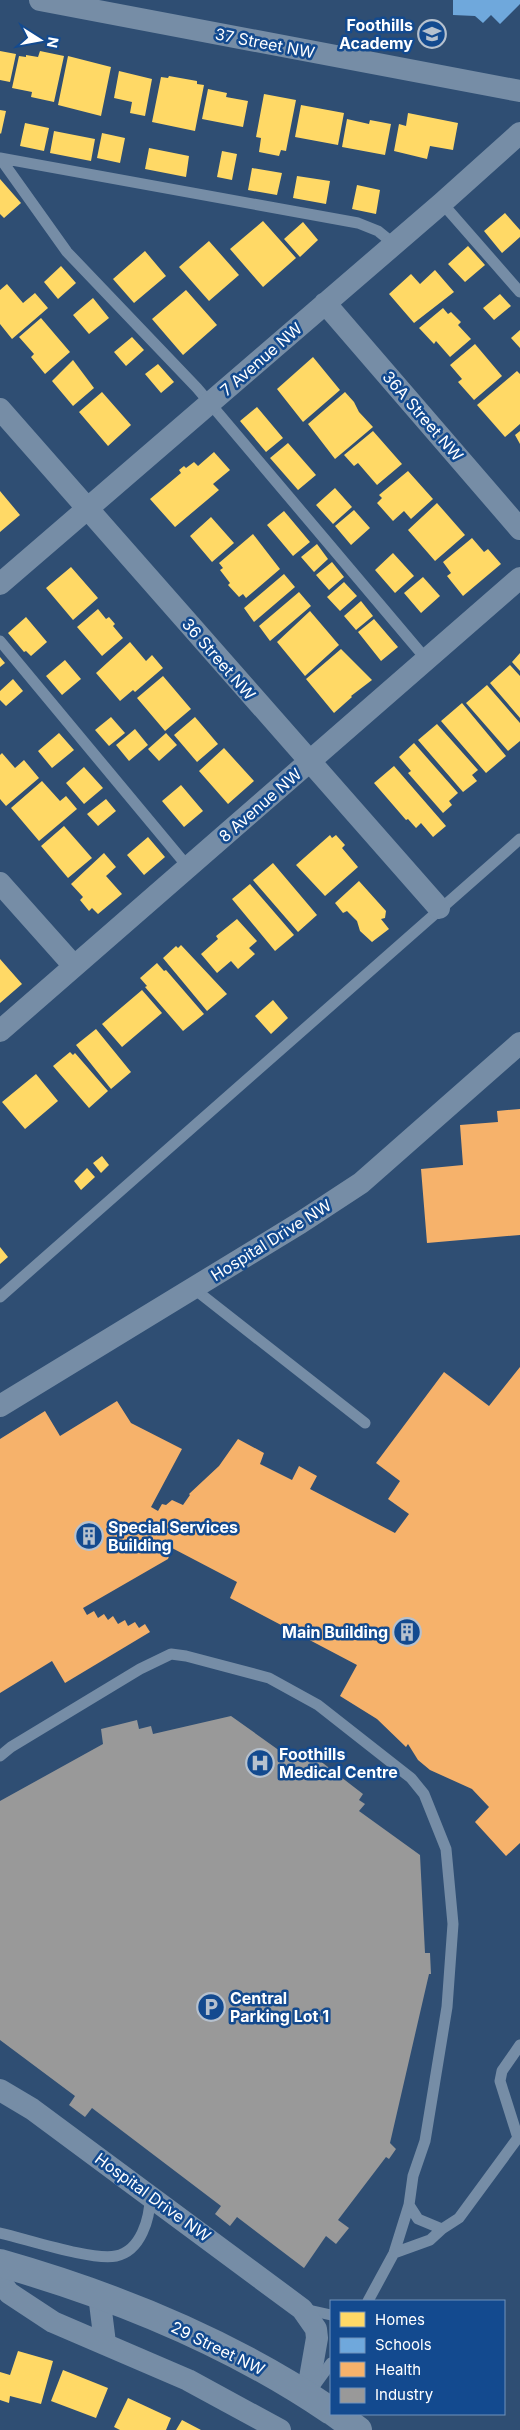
<svg xmlns="http://www.w3.org/2000/svg" width="520" height="2430" viewBox="0 0 520 2430" font-family="Inter,sans-serif">
	<rect width="100%" height="100%" fill="#2f4e73"/>
	<path fill="#ffd966" d="M0,51L16,54L10,82L0,80Z
		M40,51L64,56L54,102L31,97L32,92L12,88L19,56L26,57V55L38,57Z
		M68,56L111,67L101,116L58,105Z
		M119,71L152,79L145,116L130,113L132,102L114,98Z
		M169,76L197,81V84L204,85L195,131L152,122L161,77L168,78Z
		M208,89L227,93L226,97L248,101L243,127L202,119Z
		M264,94L296,100L286,151L281,150L279,156L259,152L261,138L256,137Z
		M301,105L344,113L338,145L295,137Z
		M0,110L6,111L1,134L0,133Z
		M408,113L458,123L453,150L430,146L427,159L394,151L399,124L406,126Z
		M347,119L369,124L370,120L391,124L385,155L342,147Z
		M25,123L49,128L44,151L20,146Z
		M54,131L95,139L91,161L50,153Z
		M102,133L125,138L120,163L97,158Z
		M149,148L189,156L186,177L145,169Z
		M222,151L237,154L232,180L217,177Z
		M252,168L282,173L277,195L248,190Z
		M297,176L330,181L326,204L293,198Z
		M0,179L21,203L4,218L0,214Z
		M357,185L380,190L376,214L352,209Z
		M505,213L520,230V237L502,253L484,231Z
		M263,221L296,258L263,287L230,249Z
		M303,222L318,240L300,257L284,239Z
		M209,241L239,275L209,301L179,267Z
		M468,246L485,265L465,282L448,264Z
		M145,251L166,276L134,303L113,279Z
		M61,266L76,283L58,299L44,282Z
		M435,270L454,292L414,323L389,294L411,274L420,284Z
		M7,284L23,303L35,293L48,308L12,339L0,324V290Z
		M186,290L217,325L183,355L152,319Z
		M500,294L511,306L494,320L483,308Z
		M93,298L109,318L89,334L73,315Z
		M443,308L448,314L451,312L461,322L458,325L471,339L450,357L436,341L434,344L419,328Z
		M41,318L70,352L45,374L31,357L34,354L19,337Z
		M520,330V348L511,338Z
		M132,337L144,350L126,366L114,352Z
		M475,344L502,376L474,400L458,382L462,379L450,365Z
		M313,357L340,390L303,422L277,389Z
		M73,360L94,388L73,406L52,381Z
		M158,364L174,382L161,393L145,374Z
		M517,371L520,374V424L505,437L477,405Z
		M102,392L131,425L108,446L79,412Z
		M345,392L354,402L359,412L373,427L335,459L308,424Z
		M257,407L283,438L266,452L240,421Z
		M373,431L402,464L377,485L358,463L354,466L344,455Z
		M520,431V444L515,435Z
		M288,443L316,475L298,490L270,458Z
		M214,452L230,470L213,484L219,490L175,527L150,499L181,473L179,470L184,466L186,468L194,462L198,466Z
		M408,471L433,499L411,519L404,511L393,521L377,503L382,498L379,495Z
		M335,488L352,507L333,524L316,505Z
		M0,491L20,515L0,532Z
		M437,503L465,535L435,561L408,530Z
		M354,510L370,528L351,545L335,526Z
		M284,511L310,542L293,556L267,525Z
		M211,517L234,543L212,562L190,536Z
		M253,534L280,569L246,598L243,594L239,597L228,585L230,583L220,570L223,568L219,563Z
		M472,538L484,552L488,549L501,564L463,596L447,576L451,573L443,562Z
		M317,544L328,559L314,572L301,557Z
		M393,553L414,576L395,593L375,570Z
		M332,562L344,577L329,590L316,575Z
		M71,567L98,598L73,620L46,588Z
		M284,574L295,587L254,622L244,608Z
		M423,577L440,596L421,613L404,593Z
		M344,582L357,596L340,611L327,597Z
		M299,592L311,606L270,641L259,626Z
		M361,601L373,616L356,630L344,616Z
		M98,609L106,619L109,617L115,624L113,626L123,638L102,656L77,627Z
		M310,611L339,645L305,676L277,642Z
		M26,617L47,642L31,656L26,651L24,652L8,633Z
		M374,619L398,647L381,661L358,632Z
		M130,642L146,661L152,655L163,668L135,692L133,690L120,701L96,673Z
		M341,649L372,680L351,696L352,697L334,713L306,679Z
		M520,653V671L512,662Z
		M0,657L5,663L0,667Z
		M65,660L81,679L62,695L46,676Z
		M510,665L520,676V718L490,683Z
		M163,676L191,709L165,731L137,698Z
		M13,679L23,691L6,706L0,700V691Z
		M487,685L520,723V741L508,751L466,703Z
		M462,703L506,756L486,773L441,721Z
		M111,717L125,733L109,746L95,730Z
		M195,717L218,744L197,762L174,735Z
		M437,724L478,770L472,775L477,781L463,792L418,740Z
		M135,729L148,745L129,761L116,745Z
		M59,733L74,750L52,768L38,751Z
		M166,733L177,745L159,761L148,749Z
		M414,743L458,793L449,801L452,805L443,813L408,773L411,771L399,757Z
		M224,748L254,781L228,804L199,771Z
		M2,753L15,768L24,760L39,778L6,806L0,799V755Z
		M394,766L446,826L433,837L421,823L416,828L408,819L406,820L374,783Z
		M84,767L103,788L84,804L66,783Z
		M42,781L60,801L66,796L77,809L39,841L11,808Z
		M181,785L203,811L184,827L162,801Z
		M106,799L116,811L98,826L87,814Z
		M64,826L92,858L68,878L41,846Z
		M330,835L332,838L336,835L345,845L342,848L358,867L325,896L296,865Z
		M148,837L165,857L144,875L127,855Z
		M104,853L116,867L106,876L122,894L98,914L92,908L89,911L80,900L83,897L71,884Z
		M273,863L317,915L298,932L253,880Z
		M359,881L386,911L385,918L381,919L389,929L372,942L360,931L357,921L347,911L343,913L335,903Z
		M250,884L294,935L275,951L232,899Z
		M237,919L257,941L249,948L255,954L238,969L231,961L217,973L201,954L218,939L216,936Z
		M181,945L227,994L207,1011L163,958L176,946L178,948Z
		M0,959L22,984L0,1003Z
		M157,963L164,971L166,970L204,1014L183,1031L145,987L147,986L140,978Z
		M142,990L162,1013L122,1047L102,1024Z
		M273,1000L288,1018L271,1034L255,1016Z
		M96,1029L131,1072L111,1089L76,1045Z
		M70,1052L73,1055L75,1053L108,1091L89,1108L53,1066Z
		M36,1074L58,1101L25,1129L2,1102Z
		M102,1156L109,1165L101,1173L93,1163Z
		M87,1168L95,1177L81,1190L74,1181Z
		M0,1247L8,1257L0,1264Z
		M18,2351L53,2361L41,2404L10,2396L9,2403L0,2400V2372L10,2375Z
		M63,2370L108,2388L96,2418L51,2401Z
		M128,2398L171,2418L166,2430H120L114,2427Z
		M182,2420L201,2430H176Z"/>
	<path fill="#6fa8dc" d="M453,0H520V4L500,24L491,15L483,23L475,16L453,15Z"/>
	<path fill="#f6b26b" d="M520,1109V1235L427,1243L421,1169L463,1165L460,1125L498,1122L497,1111Z
		M520,1367V1843L506,1856L475,1822L489,1807L472,1789L430,1770L418,1760L408,1744L406,1747L377,1719L340,1696L357,1665L230,1598L237,1582L172,1548L168,1559L83,1608L87,1615L94,1611L98,1618L104,1614L108,1620L113,1616L118,1624L125,1620L128,1626L135,1622L139,1628L145,1624L150,1632L65,1683L52,1661L0,1693V1439L45,1411L60,1436L117,1401L131,1423L182,1449L151,1507L158,1511L162,1504L166,1505L172,1500L183,1505L190,1495L189,1494L219,1466L238,1439L264,1453L260,1464L292,1480L299,1466L317,1476L310,1489L395,1533L409,1514L388,1499L400,1481L376,1463L444,1372L489,1406Z"/>
	<path fill="#999" d="M231,1716L294,1761L299,1754L310,1762L315,1757L363,1794L359,1800L365,1804L359,1811L420,1855L425,1953H430L431,1974H429L390,2143L396,2149L389,2159L386,2157L338,2220L349,2228L336,2244L326,2236L304,2268L237,2217L230,2226L215,2214L221,2206L92,2108L85,2117L69,2105L75,2096L0,2040V1801L103,1744L101,1729L137,1720L139,1729L151,1726L153,1734Z"/>
	<g fill="none" stroke-linecap="round" stroke-linejoin="round">
		<path stroke="#768da6" stroke-width="11" d="M0,158L67,252L197,388L426,659
			M0,158L358,223L378,231L394,244
			M442,203L520,292
			M0,641L188,867
			M193,1288L365,1423
			M0,1297L520,839
			M0,1756L11,1747L140,1669L171,1654L186,1656L269,1678L318,1705L411,1778L424,1794L446,1849L453,1924L447,2007L425,2141L413,2176L409,2205L394,2253L368,2301
			M518,2138L500,2081L502,2071L520,2045
			M409,2205L418,2219L442,2229
			M0,2233C27,2239 92,2261 116,2256C141,2251 150,2218 150,2197
			M394,2253L430,2240L442,2229L459,2218L520,2135
			M304,2309L331,2315
			M313,2388L331,2363"/>
		<path stroke="#768da6" stroke-width="22" d="M40,0L520,91
			M325,303L520,529
			M0,409L439,908
			M0,584L442,203L520,133
			M0,883L74,966
			M0,1031L520,578
			M0,1406L300,1223L361,1183L520,1043
			M0,2090L32,2109L302,2309L316,2329L317,2338L307,2395
			M0,2281L9,2293L53,2322L188,2380L280,2430
			M99,2295L105,2343"/>
		<path stroke="#768da6" stroke-width="28" d="M0,2263C116,2296 231,2343 331,2411
			M336,2414L358,2430"/>
	</g>
	<defs>
		<symbol id="school-ring" viewBox="-11 -11 22 22"><circle r="9.5" fill="#134a8f" stroke="#b6c1ce" stroke-width="1.5"/><path d="M0-5L7-2L0 1L-7-2ZM-4 1L0 2.5L4 1V4Q0 6-4 4Z" fill="#b6c1ce"/></symbol>
		<symbol id="building-ring" viewBox="-11 -11 22 22"><circle r="9.5" fill="#134a8f" stroke="#b6c1ce" stroke-width="1.5"/><path d="M-4-6H4V6H1V3H-1V6H-4ZM-2.5-4.3h1.7v1.8h-1.7ZM.8-4.3h1.7v1.8H.8ZM-2.5-1h1.7V.8h-1.7ZM.8-1h1.7V.8H.8Z" fill="#b6c1ce"/></symbol>
		<symbol id="hospital-ring" viewBox="-11 -11 22 22"><circle r="9.5" fill="#134a8f" stroke="#b6c1ce" stroke-width="1.5"/><path d="M-5-5h3v3.5h4V-5h3V5h-3V1.5h-4V5h-3Z" fill="#b6c1ce"/></symbol>
		<symbol id="parking-ring" viewBox="-11 -11 22 22"><circle r="9.5" fill="#134a8f" stroke="#b6c1ce" stroke-width="1.5"/><path d="M-3.5-5.5H1a3.5 3.5 0 0 1 0 7H-1V5.5H-3.5ZM-1-3.4V-.6H.8a1.4 1.4 0 0 0 0-2.8Z" fill="#b6c1ce"/></symbol>
	</defs>
	<g fill-rule="evenodd">
		<use href="#school-ring" x="416" y="18" width="32" height="32"/>
		<use href="#building-ring" x="73" y="1520" width="32" height="32"/>
		<use href="#building-ring" x="391" y="1616" width="32" height="32"/>
		<use href="#hospital-ring" x="244" y="1747" width="32" height="32"/>
		<use href="#parking-ring" x="195" y="1991" width="32" height="32"/>
	</g>
	<g text-anchor="middle" stroke-width="5" stroke-linejoin="round" paint-order="stroke">
		<g font-size="16" font-weight="bold" fill="#fff" stroke="#134a8f" text-anchor="start">
			<text x="413" y="31" text-anchor="end">Foothills<tspan x="413" dy="18">Academy</tspan></text>
			<text x="108" y="1533">Special Services<tspan x="108" dy="18">Building</tspan></text>
			<text x="388" y="1638" text-anchor="end">Main Building</text>
			<text x="279" y="1760">Foothills<tspan x="279" dy="18">Medical Centre</tspan></text>
			<text x="230" y="2004">Central<tspan x="230" dy="18">Parking Lot 1</tspan></text>
		</g>
		<g font-size="16" fill="#fff" stroke="#134a8f">
			<text transform="translate(265 43) rotate(11)" y="6">37 Street NW</text>
			<text transform="translate(261 359) rotate(-41)" y="6">7 Avenue NW</text>
			<text transform="translate(423 416) rotate(49)" y="6">36A Street NW</text>
			<text transform="translate(219 659) rotate(49)" y="6">36 Street NW</text>
			<text transform="translate(260 805) rotate(-41)" y="6">8 Avenue NW</text>
			<text transform="translate(271 1240) rotate(-32)" y="6">Hospital Drive NW</text>
			<text transform="translate(153 2197) rotate(36)" y="6">Hospital Drive NW</text>
			<text transform="translate(218 2348) rotate(26)" y="6">29 Street NW</text>
		</g>
	</g>
	<rect x="330" y="2300" width="175" height="115" fill="#134a8f" stroke="#7192bc"/>
	<rect x="340" y="2312" width="25" height="15" fill="#ffd966" stroke="#7192bc"/>
	<text x="375" y="2325" font-size="15" fill="#ffffff">Homes</text>
	<rect x="340" y="2338" width="25" height="15" fill="#6fa8dc" stroke="#7192bc"/>
	<text x="375" y="2350" font-size="15" fill="#ffffff">Schools</text>
	<rect x="340" y="2362" width="25" height="15" fill="#f6b26b" stroke="#7192bc"/>
	<text x="375" y="2375" font-size="15" fill="#ffffff">Health</text>
	<rect x="340" y="2388" width="25" height="15" fill="#999999" stroke="#7192bc"/>
	<text x="375" y="2400" font-size="15" fill="#ffffff">Industry</text>
	<g transform="translate(40 40) rotate(101)" stroke="#134a8f" stroke-width="4" paint-order="stroke">
	<path d="M0-4L9 19L0 12L-9 19Z" fill="#ffffff"/>
	<text y="-8" font-size="14" font-weight="bold" text-anchor="middle" fill="#ffffff">N</text>
	</g>
</svg>
